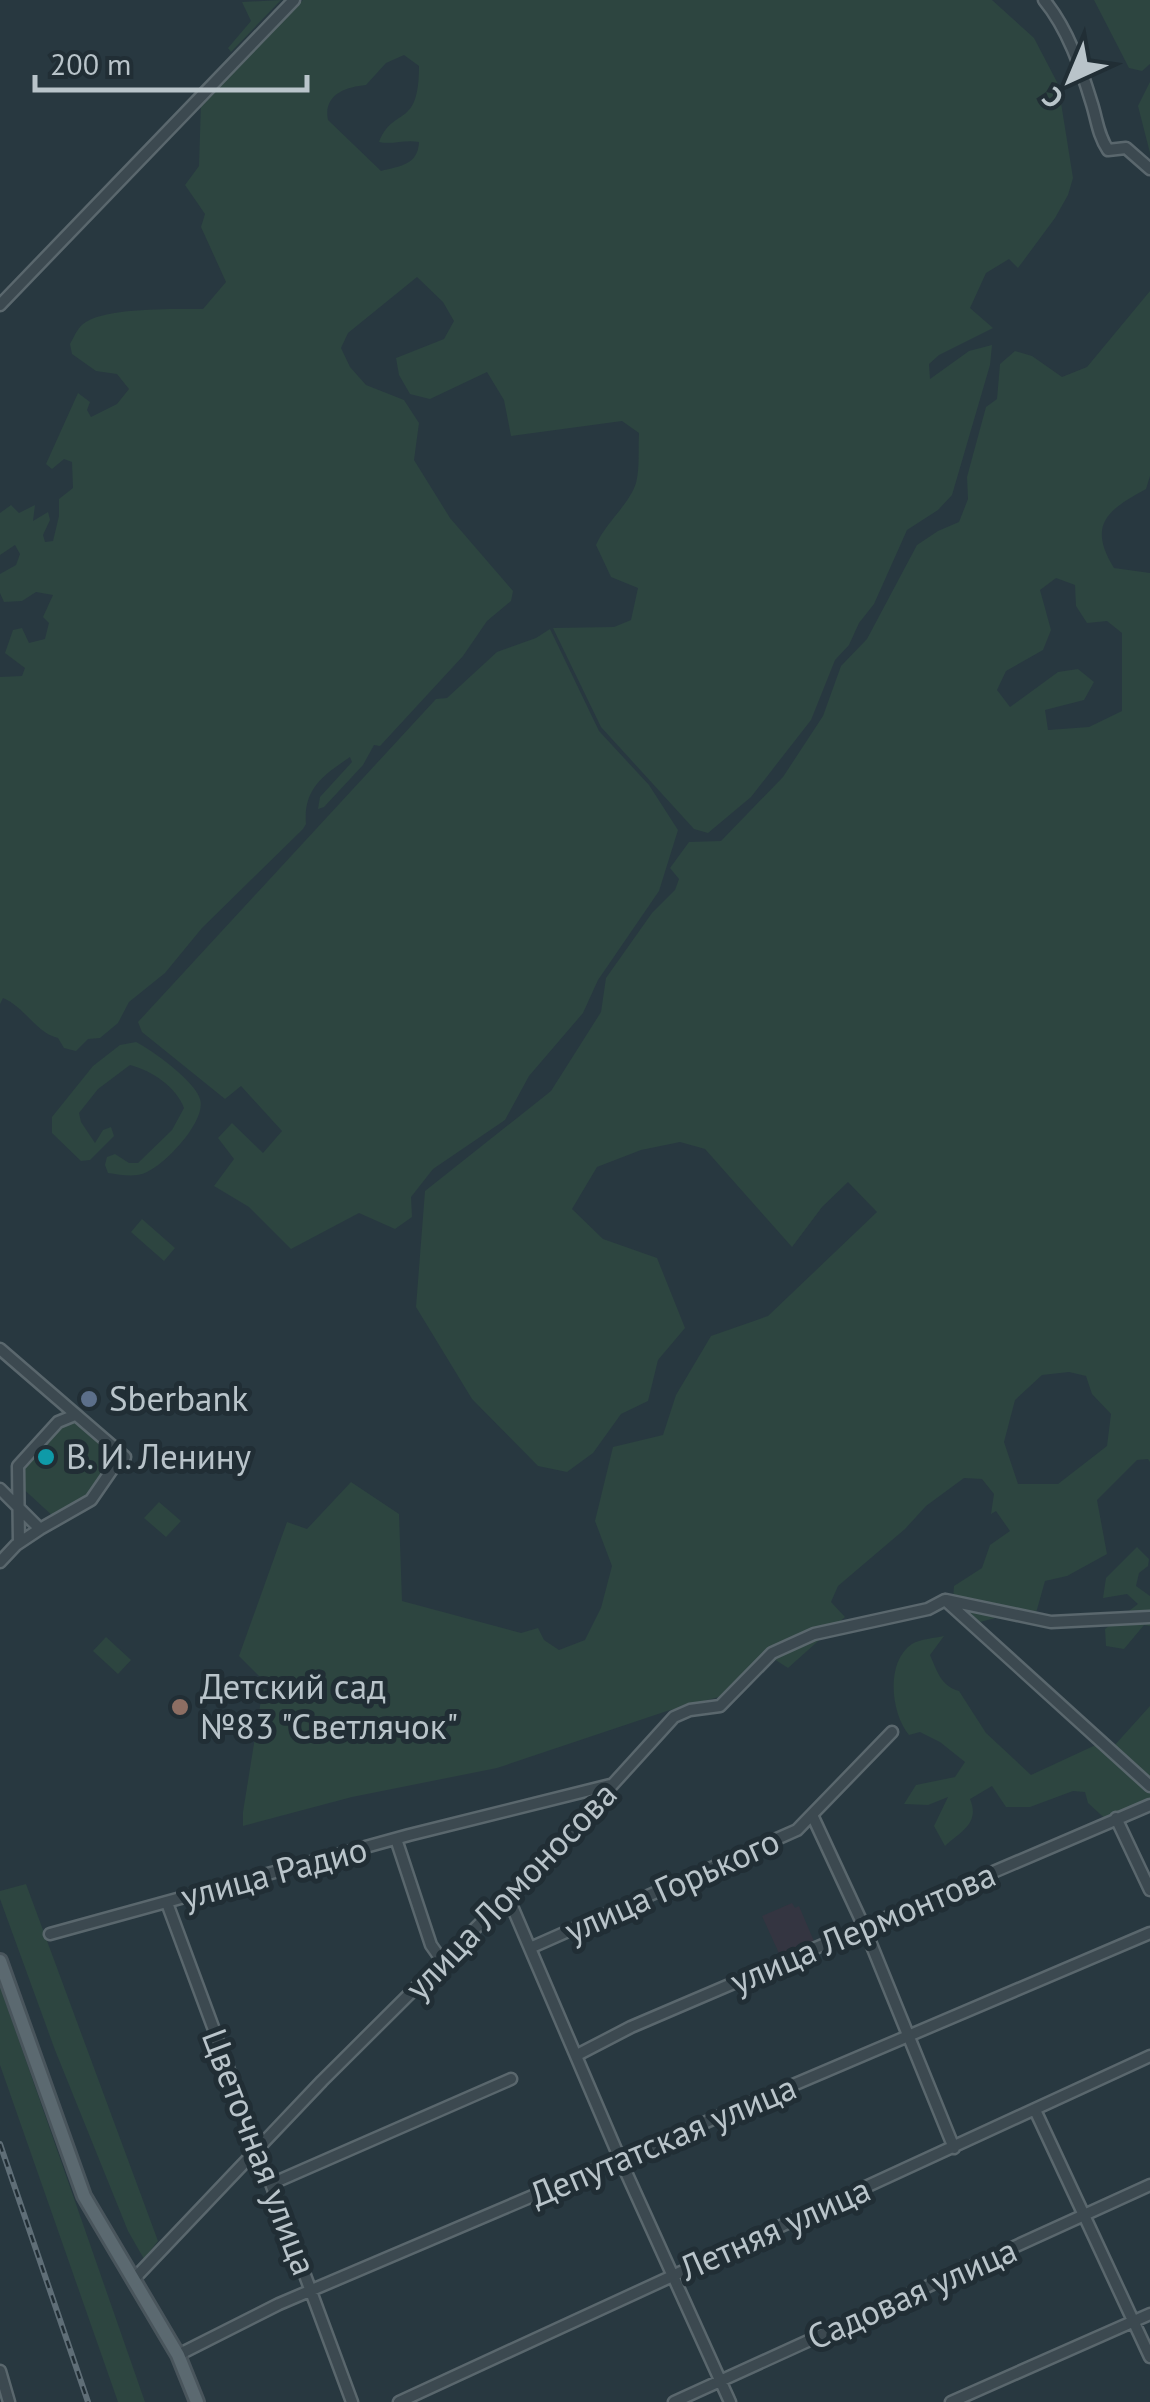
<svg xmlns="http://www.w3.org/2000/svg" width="1150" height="2402" viewBox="0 0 1150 2402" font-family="'PT Sans',sans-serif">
	<rect width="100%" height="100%" fill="#283840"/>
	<path fill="#343541" d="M792,1903L795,1908L799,1906L816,1946L782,1960L762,1916Z"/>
	<path fill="#2d4540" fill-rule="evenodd" d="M281,0L231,52L228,48L251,21L242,2Z
		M303,0H992L1034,38L1058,84L1073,178L1068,195L1055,218L1018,268L1009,259L986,273L970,308L993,328L939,355L929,364L930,379L969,351L992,345L990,365L952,495L938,510L907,530L874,604L859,623L849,645L835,660L811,720L751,797L708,833L694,829L601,727L553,628L614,627L631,620L638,588L611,577L596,545C606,522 629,505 636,483C640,468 638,449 639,433L622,421L511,436L504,400L487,372L430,399L410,394L399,375L396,358L444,339L454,321L443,302L417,277L348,333L341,348L350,367L366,385L404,400L419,423L414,460L450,518L513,591L511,601L487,621L463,656L380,746L374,745L363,765L324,807L318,809L320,797L352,762L350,757C324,775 303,788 306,824L303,829L202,928L165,973L129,1002L118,1023L100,1038L88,1039L76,1051L64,1048L58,1038C36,1033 25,1007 3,998L0,1004V677L22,676L25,668L5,653L13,630L22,628L29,643L45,639L49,623L43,617L53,595L36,592L22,601L4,602L0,593V574L16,565L20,554L15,545L0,555V513L11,505L19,513L35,505L33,521L48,512L50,520L43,535L45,542L53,541L59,516V499L73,488L72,462L64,459L52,469L46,464L78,393L90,402L87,410L91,417L117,404L129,389L117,374L96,371L72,354L70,344C74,337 77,329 83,324C103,307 176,309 203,309L226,282L201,227L205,214L185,185L199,166L201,102ZM404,55L419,66C419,130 394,105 379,142C393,145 405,139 419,142C418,165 400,166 381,171L328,120C323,95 345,87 366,85L386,63Z
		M1094,0H1150V64L1142,71L1129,68Z
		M1150,82V153L1138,106Z
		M1150,291V476L1146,489C1108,510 1087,524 1114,568L1150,573V1462L1148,1459L1137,1460L1097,1500L1107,1554L1067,1576L1045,1581L1036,1613L1027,1619L1003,1616L980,1622L953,1599L954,1586L982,1568L990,1545L1010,1531L996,1511L991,1514L994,1494L982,1479L964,1478L926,1506L905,1529L838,1586L831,1602L845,1617L788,1668L774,1659L741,1691L667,1711L497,1768L352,1797L243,1826V1812L264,1681L239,1656L287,1522L307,1529L351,1482L399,1514L402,1601L521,1633L538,1628L544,1640L559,1650L585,1640L601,1608L612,1566L595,1521L613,1447L663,1435L676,1395L711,1336L768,1316L877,1212L848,1182L822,1207L792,1247L705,1149L680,1142L641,1150L597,1167L572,1209L603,1239L657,1258L685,1328L658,1360L648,1401L621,1414L593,1453L567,1472L538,1466L472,1399L416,1307L425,1191L551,1091L601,1012L606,978L652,913L675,890L679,879L670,868L689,842L721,841L783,777L823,716L841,666L867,639L917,545L938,531L959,522L968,499L967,477L986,407L997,399L1000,364L1015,351L1032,356L1062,377L1087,367ZM1056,578L1075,585L1076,606L1087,623L1107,621L1122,633V711L1089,727L1048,730L1045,710L1084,700L1094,682L1078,669L1058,672L1010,707L997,690L1006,671L1043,650L1051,630L1040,590ZM1069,1372L1086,1376L1092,1394L1111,1414L1107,1446L1058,1484H1018L1004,1442L1015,1400L1042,1375Z
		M550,629L599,731L649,785L678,830L659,891L598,980L583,1013L529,1076L505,1120L433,1169L411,1197L412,1217L395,1229L359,1213L291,1249L249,1207L214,1186L234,1159L218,1138L232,1123L263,1153L282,1131L241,1086L225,1099L142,1032L138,1022L436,699L447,698L497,652L536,638Z
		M136,1042C152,1050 195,1081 200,1099C207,1120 167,1163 147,1172C135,1178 122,1175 108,1173L105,1165L107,1157L115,1154L129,1163H138L172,1130L184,1108C176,1087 153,1071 130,1065L98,1089L79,1113L81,1122L95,1143L103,1130L111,1127L114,1136L90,1160L81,1161L52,1133V1117L93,1066L120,1045Z
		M142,1219L175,1248L164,1261L131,1232Z
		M75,1418L117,1454L96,1487L56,1519L17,1483C25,1452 47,1433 75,1418Z
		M159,1502L181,1521L166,1537L144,1518Z
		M1137,1547L1149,1559L1148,1566L1139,1573L1136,1586L1150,1596V1626L1144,1625L1124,1649L1106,1646L1105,1629L1138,1604L1127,1594L1103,1598L1106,1578Z
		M944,1636L930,1655C937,1671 941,1686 959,1691L986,1733L1031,1775L1100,1743L1113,1747L1150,1706V1810L1111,1824L1088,1803L1085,1792L1073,1791L1030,1807H1006L992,1786L970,1799C980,1823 962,1831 945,1846L934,1826L948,1797L928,1805L904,1804L916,1785L955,1777L965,1762L940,1742L920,1732L909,1735C891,1714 885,1662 912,1644C920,1639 935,1638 944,1636Z
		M106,1637L131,1660L118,1674L93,1651Z
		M26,1884L158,2241L144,2259L128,2231L55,2050L0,1899V1891Z
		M0,1986L145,2402H118L0,2065Z"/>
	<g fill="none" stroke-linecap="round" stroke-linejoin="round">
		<defs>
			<path id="minor" d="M1044,0C1068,29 1081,68 1092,104C1097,120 1098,135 1108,150L1126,148L1150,169
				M0,305L294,0
				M0,1349L125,1457
				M0,1489L40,1529L16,1545L0,1562
				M40,1529L91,1500L122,1455
				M19,1543L18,1466L58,1422L75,1415
				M945,1600L1150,1786
				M946,1600L1051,1622L1150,1617
				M813,1817L865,1929L954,2148
				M1116,1818L1150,1890
				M396,1839L431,1945L443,1962
				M508,1897L620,2159L730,2402
				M167,1903L352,2402
				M50,1934L409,1835L610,1785
				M530,1948L797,1830L892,1732
				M577,2055L631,2027L1150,1805
				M1035,2110L1150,2357
				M271,2184L511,2079
				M133,2280L322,2081L544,1860L674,1717L690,1710L720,1706L772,1653L814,1634L928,1609L945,1600
				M178,2355L279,2304L1150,1933
				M0,2371L9,2402
				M399,2402L1150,2056
				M674,2402L1150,2185
				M951,2402L1150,2314"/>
			<path id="major" d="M0,1961L84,2196L178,2355L197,2402"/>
		</defs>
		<use href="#minor" stroke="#5a676d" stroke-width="15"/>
		<use href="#major" stroke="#49555c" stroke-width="18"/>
		<use href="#minor" stroke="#3c4950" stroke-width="10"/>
		<use href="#major" stroke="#5b6970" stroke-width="12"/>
		<defs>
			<path id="rail" d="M0,2144L88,2402"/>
		</defs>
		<use href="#rail" stroke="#5f6e77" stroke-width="6"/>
		<use href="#rail" stroke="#212e35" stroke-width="2.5" stroke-dasharray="8" stroke-linecap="butt"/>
	</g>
	<circle fill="#5c6f8a" stroke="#212e35" stroke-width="4" cx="89" cy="1399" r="10"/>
	<circle fill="#0f9aa8" stroke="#212e35" stroke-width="4" cx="46" cy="1457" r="10"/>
	<circle fill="#8d6e63" stroke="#212e35" stroke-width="4" cx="180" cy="1707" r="10"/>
	<g text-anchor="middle" stroke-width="10" stroke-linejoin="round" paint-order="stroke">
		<g font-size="35" fill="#b9c4ca" stroke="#212e35" text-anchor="start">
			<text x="109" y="1411">Sberbank</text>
			<text x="66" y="1469">В. И. Ленину</text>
			<text x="200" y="1699">Детский сад<tspan x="200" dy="40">№83 "Светлячок"</tspan></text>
		</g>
		<g font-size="35" fill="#b9c4ca" stroke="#212e35">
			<text transform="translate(274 1873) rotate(-15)" y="12">улица Радио</text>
			<text transform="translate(672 1886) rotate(-24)" y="12">улица Горького</text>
			<text transform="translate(511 1891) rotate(-46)" y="12">улица Ломоносова</text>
			<text transform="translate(863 1928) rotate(-23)" y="12">улица Лермонтова</text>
			<text transform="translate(663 2141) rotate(-23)" y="12">Депутатская улица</text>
			<text transform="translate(259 2152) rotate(69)" y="12">Цветочная улица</text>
			<text transform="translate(775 2229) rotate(-24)" y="12">Летняя улица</text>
			<text transform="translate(912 2294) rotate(-24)" y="12">Садовая улица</text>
		</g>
	</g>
	<g transform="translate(1070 80) rotate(224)" stroke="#212e35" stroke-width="8" paint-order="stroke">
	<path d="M0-8L18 38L0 25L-18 38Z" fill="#b9c4ca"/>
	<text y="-15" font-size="28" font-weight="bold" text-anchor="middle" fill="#b9c4ca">С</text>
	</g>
	<path d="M35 75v15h272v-15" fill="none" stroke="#b9c4ca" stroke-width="5"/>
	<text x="50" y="75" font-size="30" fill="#b9c4ca" stroke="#212e35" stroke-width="8" paint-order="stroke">200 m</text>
</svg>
